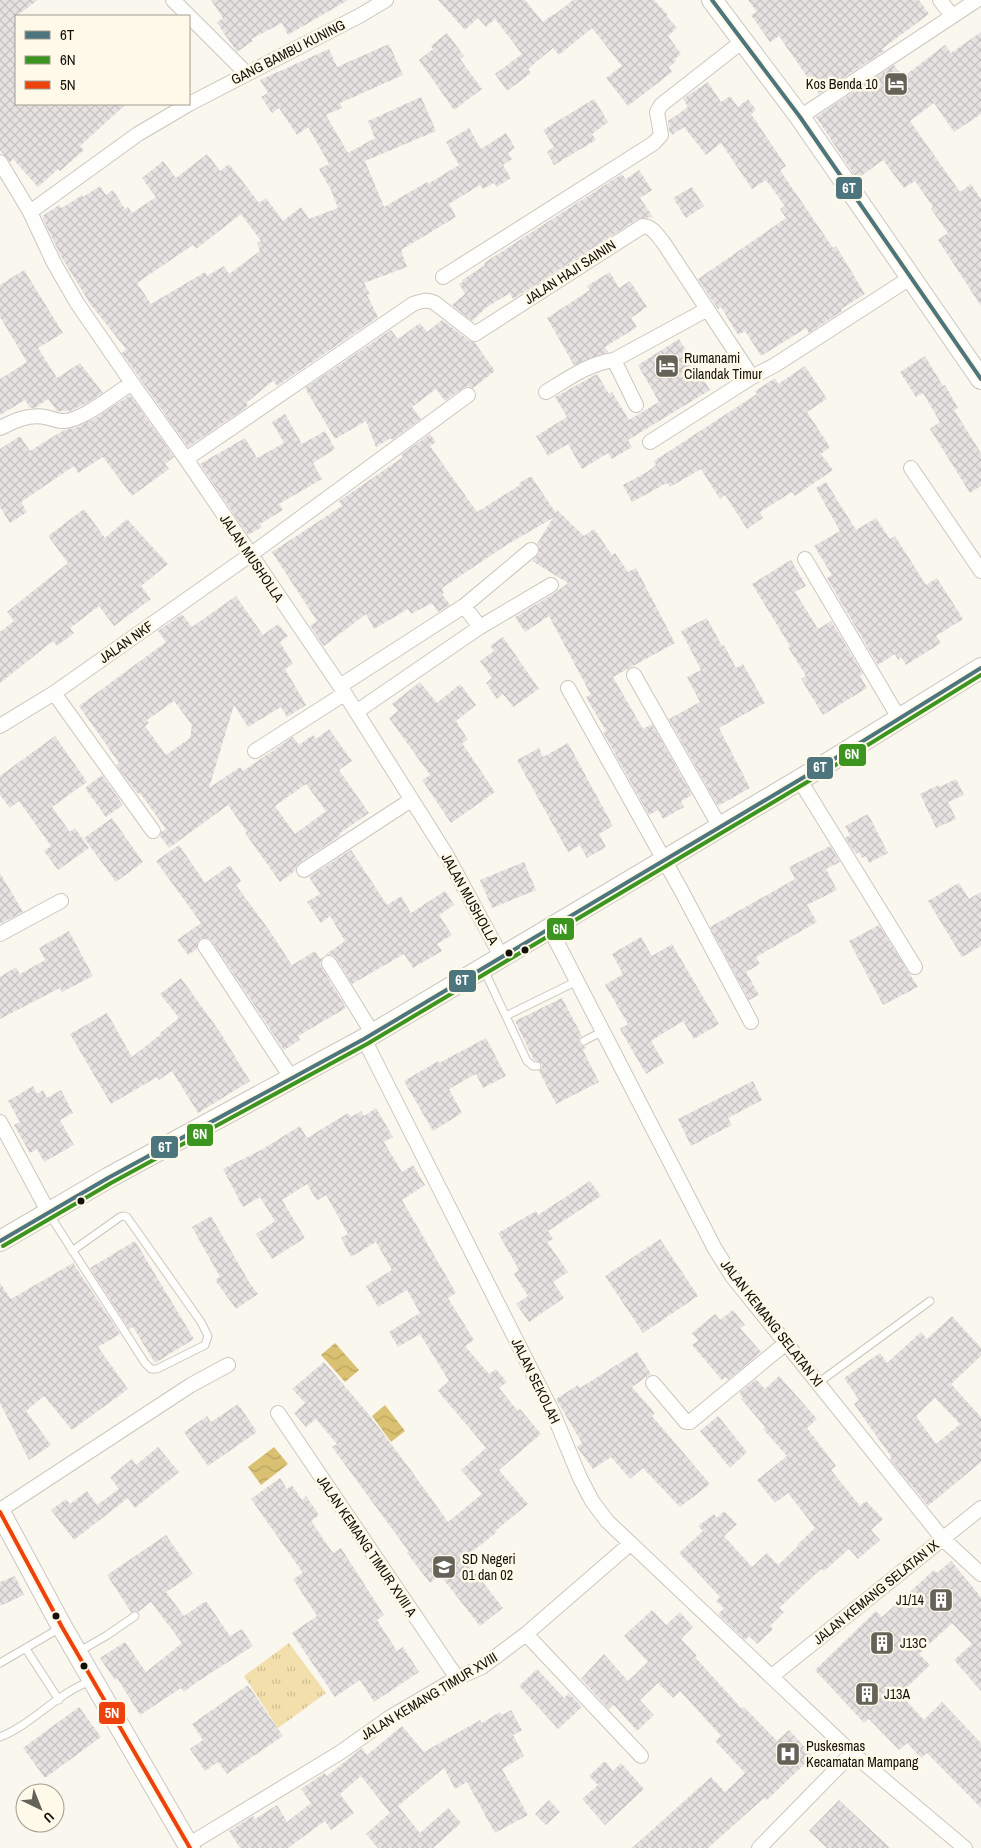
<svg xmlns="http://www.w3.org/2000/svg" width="981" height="1848" viewBox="0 0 981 1848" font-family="'Archivo Narrow',sans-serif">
	<defs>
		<pattern id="park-tufts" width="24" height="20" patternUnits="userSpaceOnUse" patternTransform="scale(1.25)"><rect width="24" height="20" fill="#f2dfab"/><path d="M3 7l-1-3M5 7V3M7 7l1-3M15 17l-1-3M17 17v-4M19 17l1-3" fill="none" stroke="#cfbe92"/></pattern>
		<pattern id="water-waves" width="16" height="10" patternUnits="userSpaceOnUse" patternTransform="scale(1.25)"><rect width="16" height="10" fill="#dac071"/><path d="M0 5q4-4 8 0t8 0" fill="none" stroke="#baa460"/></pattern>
		<pattern id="building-cross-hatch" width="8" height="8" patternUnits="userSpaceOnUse" patternTransform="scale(1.25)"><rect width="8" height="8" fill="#e6e2e2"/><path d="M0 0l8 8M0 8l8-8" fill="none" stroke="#c4c1c0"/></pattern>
	</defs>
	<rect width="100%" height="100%" fill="#faf7ee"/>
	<path fill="url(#park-tufts)" d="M289,1643L326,1693L278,1728L244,1676Z"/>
	<path fill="url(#water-waves)" d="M335,1343L359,1370L345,1382L321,1355Z
		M385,1405L405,1431L391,1442L372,1416Z
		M274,1447L288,1464L261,1485L248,1467Z"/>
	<path fill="url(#building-cross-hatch)" fill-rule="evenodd" d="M0,0H38L16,16V104H126L80,146L84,150L60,171L58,169L38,187L13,159L10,162L0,150Z
		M211,0H348L288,35L282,23L251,39L253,41L237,52L217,23L223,18Z
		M438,0H525L543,22L553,14L554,15L573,0H654L668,15L666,16L677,28L668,36L681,54L675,59L676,61L669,67L672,72L628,106L606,78L622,66L592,28L559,55L553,48L528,69L531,73L507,91L495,74L522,54L495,19L486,27L478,18L465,30Z
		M748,0H919L929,14L882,49L884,51L819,94L779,36L770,42L751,15L757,12Z
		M981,32V114L954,132L934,103L910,121L960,192L971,184L981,199V306L938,240L948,233L931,209L933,207L915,181L904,188L883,160L857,179L816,117L894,65L903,77L945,45L951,53Z
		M447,33L464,56L460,59L482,89L454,110L419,60L433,49L431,46Z
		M389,44L403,75L340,103L342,108L326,115L348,153L375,138L368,121L421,97L436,131L365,161L384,207L427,182L428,184L459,165L446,142L469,128L481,149L506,133L515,148L508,153L512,159L503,165L511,178L497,187L494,183L483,189L480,185L449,204L456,217L401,250L407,267L364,283L370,294L367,295L378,317L277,386L273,381L246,403L248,405L244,409L188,447L122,353L126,349L91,305L62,258L43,219L44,215L59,205L62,208L82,195L83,197L100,186L106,195L113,190L125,209L128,207L132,213L156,197L142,178L163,161L176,178L207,154L220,171L229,164L259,203L266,198L283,221L301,207L309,219L338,208L331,190L319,169L329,164L308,127L297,135L279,108L272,113L261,97L268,93L260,80L329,49L337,67ZM241,214L261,241L257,243L260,251L229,274L224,266L207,276L205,272L151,304L137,283L193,245L196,249Z
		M708,82L721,102L730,96L738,107L748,99L756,110L751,114L786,166L780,170L833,248L836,246L865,294L841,309L842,311L809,333L806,328L761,356L745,331L738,335L721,307L718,309L698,279L786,218L780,209L785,206L766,180L752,189L721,143L706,155L684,127L672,135L669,130L668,121L688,107L683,99Z
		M594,99L608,122L592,134L596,140L554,165L547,152L554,147L543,130Z
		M639,170L652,190L640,198L653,217L638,219L513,299L510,293L487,307L472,321L452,305L465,294L459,284L463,282L462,280L485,265L484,263L622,174L626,179Z
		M692,187L704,206L686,218L673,198Z
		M24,270L63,333L38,348L57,378L80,363L103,393L85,404L70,411H57L48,399L35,408H30L25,400L0,415V379L27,362L0,317V285Z
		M610,272L619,288L630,281L647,307L631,318L637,327L605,347L608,352L574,365L547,318L590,290L587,286Z
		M442,320L470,341L475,343L495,371L473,388L468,386L463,388L445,401L436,389L412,407L421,419L392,440L391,438L376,447L366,421L335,439L305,388L391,330L398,339L420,323L427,332Z
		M679,339L710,390L628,440L632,447L612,459L608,453L582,469L568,444L548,456L536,436L567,417L555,397L597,374L609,394L612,392L629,420L659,402L638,365Z
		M925,356L943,386L945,385L958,408L954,410L981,453V486L970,493L930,429L940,422L923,393L916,397L900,372Z
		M805,366L827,399L807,412L830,447L821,454L833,470L795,496L792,492L760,512L763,518L747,529L725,495L720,499L701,469L670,487L667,483L632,502L623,485L647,472L656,465L654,461L757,394L755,391L775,378L778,384Z
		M130,395L174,457L165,464L169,469L132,496L103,457L78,473L74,466L21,502L27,512L10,523L0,507V449L20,436L30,451L64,430L75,428L94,419Z
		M285,414L302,444L325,431L335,449L313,463L322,479L279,504L283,510L260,524L262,527L248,535L200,464L245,438L257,458L284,443L272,422Z
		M430,434L436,442L430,446L477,512L520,485L519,483L531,476L556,513L557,510L584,536L594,529L612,555L615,553L628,572L636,568L675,643L613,677L643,729L652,724L692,795L681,801L684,807L663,819L658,810L649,815L603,732L606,731L586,697L591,695L549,616L525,632L515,617L555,593L568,583L532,561L539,553V548L537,544L553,518L508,544L442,588L444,593L442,594L450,605L438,612L432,603L411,614L408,609L374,629L366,614L324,646L323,645L310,626L317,621L272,552L342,506L339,501L403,457L401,455Z
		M826,482L856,530L876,518L890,539L895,536L926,585L937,578L963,619L936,636L941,643L906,665L901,657L898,660L895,654L878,665L827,578L832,575L814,546L840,531L816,488Z
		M84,509L105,538L127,519L168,564L141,586L151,599L114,626L99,606L70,628L74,633L57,646L53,641L0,683V632L14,621L7,612L68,563L48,536Z
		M791,560L806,586L795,592L818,629L831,621L863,674L860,676L867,688L823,715L801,679L806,676L788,647L790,646L752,584Z
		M236,596L263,635L278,624L288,636L280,642L293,664L285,669L306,705L287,717L281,707L248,727L234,705L209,788L240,767L243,771L293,737L299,745L313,735L316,739L329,729L352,761L339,770L369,813L340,833L341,835L299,863L296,867L295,871L280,882L245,833L247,832L228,805L169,848L160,836L161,832L166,829L140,793L138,794L116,765L119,763L79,706L166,642L158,631L182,614L192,627ZM174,701L192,725L190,738L166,755L145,726L149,723L147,720ZM306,784L326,811L295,834L275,806Z
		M707,618L722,646L724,645L736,668L743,664L765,703L719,728L750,788L718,806L669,719L700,702L687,677L701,670L681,631Z
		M503,637L539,689L513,707L503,694L497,699L486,683L492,678L480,661L494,651L490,646Z
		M420,682L437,703L460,684L476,705L456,721L468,740L462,743L495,792L451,823L422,780L430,775L389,718L398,711L392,704Z
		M55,736L87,782L52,807L70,832L75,828L89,848L58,870L44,851L51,846L19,801L10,808L0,795V776Z
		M568,743L613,826L599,834L606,847L587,858L580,845L568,852L517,760L539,748L543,757Z
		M102,775L123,805L106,817L85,788Z
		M956,779L964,795L948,802L956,819L936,828L920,794L939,785L940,787Z
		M868,814L888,853L869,863L866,856L862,858L859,852L856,854L845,838L850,835L845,826Z
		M112,818L143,862L116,882L84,838Z
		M179,845L205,883L230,865L241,881L236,885L269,930L292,965L315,951L320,959L323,957L320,963L322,968L346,1008L298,1036L300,1040L284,1050L212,941L208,938H201L197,943V949L188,955L177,940L201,923L156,861Z
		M830,846L840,862L826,869L837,890L807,905L817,922L756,957L760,964L746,972L759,995L749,1000L710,927L795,879L789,867Z
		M351,850L387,905L401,896L411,913L445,891L454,905L439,915L452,935L437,944L442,951L413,968L404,954L352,984L336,958L333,955H325L345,941L330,916L321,923L307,902L320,894L309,877Z
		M524,862L536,890L492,908L480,880Z
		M0,873L23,912L0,924Z
		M959,883L969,899L981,892V946L962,957L928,901Z
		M879,925L918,987L883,1005L849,941Z
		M69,931L93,976L62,992L60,988L0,1019V977L16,967L20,974L45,960L39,948Z
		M641,937L652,956L672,944L719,1024L694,1039L683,1021L651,1041L664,1063L646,1074L620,1029L628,1024L605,985L623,974L612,954Z
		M181,978L220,1032L250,1081L198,1113L172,1071L159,1080L157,1077L111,1104L70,1034L107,1013L132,1057L161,1034L160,1033L179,1018L160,994Z
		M562,998L582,1036L579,1039V1043L587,1048L583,1050L599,1082L556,1104L539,1071L542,1068V1064L534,1060L515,1021Z
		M486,1038L506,1076L483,1088L476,1074L449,1089L462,1113L433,1131L404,1081L438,1061L439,1063Z
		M753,1081L762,1100L728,1118L732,1125L691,1146L678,1119Z
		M33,1086L37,1094L43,1090L47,1098L61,1090L73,1113L60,1120L74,1145L44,1162L37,1149L30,1153L14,1125L20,1122L8,1101Z
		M376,1108L393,1137L384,1142L402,1172L413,1165L425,1185L402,1200L456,1293L448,1298L474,1340L465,1346L489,1374L496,1369L507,1382L499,1388L518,1411L520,1409L541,1434L499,1470L528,1504L495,1531L497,1532L464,1558L503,1608L480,1626L440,1575L430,1583L407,1553L409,1552L332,1447L337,1444L316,1419L306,1427L294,1413L305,1403L292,1389L324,1362L366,1411L410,1469L448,1522L482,1494L461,1470L486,1448L438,1391L449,1381L420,1334L398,1347L389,1332L420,1313L407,1290L378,1307L366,1286L392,1270L376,1242L351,1257L341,1238L348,1234L326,1195L317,1201L307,1184L282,1200L305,1238L272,1259L256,1234L275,1221L260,1197L243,1207L223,1169L261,1150L300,1126L307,1138L348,1113L351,1117L361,1111L364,1116Z
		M590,1181L601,1196L548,1231L553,1239L547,1242L568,1272L553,1282L564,1298L529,1322L516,1304L528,1296L514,1274L519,1270L498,1233L536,1211L538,1215Z
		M211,1216L249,1282L258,1294L236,1309L215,1280L220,1277L192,1227Z
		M660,1239L698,1296L643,1333L605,1276Z
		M135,1241L194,1339L155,1363L133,1327L129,1329L90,1268Z
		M73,1263L120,1334L98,1347L128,1389L72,1430L44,1396L26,1411L51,1445L29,1460L0,1403V1283L11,1299Z
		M733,1310L745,1325L740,1328L761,1352L728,1380L726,1377L722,1380L692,1345L698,1340L692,1333L715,1314L720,1320Z
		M952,1316L981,1348V1356L951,1384L981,1417V1462L928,1506L890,1459L892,1458L854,1404L859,1400L844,1378L880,1353L887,1363L921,1332L927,1339ZM935,1398L960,1424L936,1444L916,1416Z
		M637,1352L651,1374L632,1387L655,1413L652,1416L710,1484L680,1507L643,1468L630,1479L611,1457L593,1469L577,1447L582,1443L556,1399L578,1385L580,1388Z
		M779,1376L817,1419L807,1428L836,1466L831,1470L860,1506L866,1501L883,1519L871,1530L880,1540L858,1559L849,1549L824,1571L821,1569L779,1608L784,1612L770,1626L773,1629L757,1644L749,1636L745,1640L718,1614L724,1608L716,1601L720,1597L679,1553L703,1531L698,1526L714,1514L717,1518L724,1511L737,1524L724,1536L752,1567L767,1553L778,1565L798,1546L797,1545L815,1528L788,1493L775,1503L757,1480L787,1456L763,1429L765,1427L741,1399L743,1398L739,1393L756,1379L765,1389Z
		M238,1404L257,1432L208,1466L184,1432L207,1416L211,1422Z
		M718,1416L747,1452L730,1468L700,1431Z
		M158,1447L179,1472L135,1508L128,1498L74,1540L51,1510L66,1499L70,1504L87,1491L97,1505L119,1489L110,1477L132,1459L136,1465Z
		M280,1478L287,1489L292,1485L302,1500L306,1496L319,1515L311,1521L333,1553L341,1548L384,1615L377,1620L397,1651L403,1647L419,1672L374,1702L360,1680L335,1697L292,1633L317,1616L293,1579L303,1573L251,1499Z
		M166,1535L193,1574L166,1592L184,1616L206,1601L230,1636L242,1629L253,1646L197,1682L184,1692L181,1688L140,1715L117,1678L115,1680L100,1658L125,1642L146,1672L182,1643L151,1602L138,1612H131L107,1575Z
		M951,1561L981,1597V1691L954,1660L972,1644L952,1623L919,1654L930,1665L900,1694L924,1720L942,1702L981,1743V1808L927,1753L921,1758L907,1743L899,1750L869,1719L864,1723L815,1670L876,1611L882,1617L934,1570L937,1573Z
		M15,1576L24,1595L0,1606V1582Z
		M652,1610L666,1625L680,1612L693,1627L681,1639L697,1656L695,1657L742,1709L744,1707L777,1741L789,1730L813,1756L767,1800L764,1798L708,1848H632L711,1777L725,1792L745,1773L715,1741L721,1736L680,1691L673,1698L658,1683L640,1700L654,1715L637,1731L614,1705L609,1709L581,1679L604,1654L628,1681L648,1662L624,1636Z
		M537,1669L564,1698L569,1693L582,1707L558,1729L519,1686Z
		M248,1685L283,1736L227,1774L218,1762L205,1771L190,1749L203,1740L192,1724Z
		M79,1707L101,1737L45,1778L23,1748Z
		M511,1710L522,1730L513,1735L524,1756L502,1769L528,1815L495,1833L467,1782L455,1789L444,1768L398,1806L420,1833L448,1808L461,1823L433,1848H378L366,1834L394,1809L390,1813L361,1776L340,1794L354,1813L331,1830L325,1821L288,1848H240L229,1831L253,1816L255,1819L277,1805L287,1822L311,1803L301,1789L324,1773L327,1776L362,1748L367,1755L402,1726L424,1752L480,1720L482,1723L500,1712L502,1715Z
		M605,1761L613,1771L621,1763L644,1789L605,1825L582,1799L598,1785L589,1776Z
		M549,1800L560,1812L546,1825L535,1814Z
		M839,1800L890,1848H827L809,1831Z"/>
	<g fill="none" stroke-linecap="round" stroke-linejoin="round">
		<defs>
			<path id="lane" d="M484,970L527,1061L533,1066H537
				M506,1016L577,981
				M584,1041L603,1031
				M49,1214L145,1363L151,1369H157L205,1345L208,1336L201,1322L127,1217L123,1216L120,1217L72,1251
				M818,1383L930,1301
				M26,1649L59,1700
				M78,1652L106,1636L135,1616
				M0,1663L60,1628
				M0,1737C33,1724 57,1693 91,1681"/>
			<path id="street" d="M173,0L246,73
				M940,0L952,16
				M189,104L361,15L386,0
				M800,117L977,0
				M0,162L30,212L54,263L77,303L132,383L186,459L340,686L446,854L501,956
				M30,212L138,134L189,104
				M443,277L654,143L661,135L657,112L661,105L744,40
				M614,360L636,405
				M546,392C569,378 588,364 614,360L706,310
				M0,428C14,421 28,414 45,417C51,418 57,421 64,421C84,420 114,394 132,383
				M650,442L752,377
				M186,459L413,304C421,301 427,299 435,303L475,334L643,226C653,227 657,235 663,242L752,377L775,365L910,278
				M911,468L981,571
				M805,559L899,718
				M464,606L531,550
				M480,627L551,585
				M634,675L720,827
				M340,686L464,606L480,627L356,712
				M568,688L681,890L751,1022
				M54,693L153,831
				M0,726L54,693L250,555L468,395
				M255,751L344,694
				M799,779L915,967
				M304,870L411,800
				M549,927L715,1249L732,1276L943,1539L981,1574
				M0,934L61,901
				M205,946L292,1079
				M329,963L373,1034
				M364,1039L553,1413L580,1478L592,1501L607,1521L852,1753L965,1848
				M0,1122L49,1213
				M653,1383L686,1422H690L786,1343
				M278,1413L457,1678
				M0,1510L191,1385L228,1365
				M526,1634L641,1756
				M772,1676L981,1508
				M188,1845L341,1752L389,1718L457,1678L482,1667L526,1634L630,1544
				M759,1848L852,1753"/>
			<path id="secondary" d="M712,0L800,117L981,379
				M0,1241L108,1178L364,1039L826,764L981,668
				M0,1512L62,1627L190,1848"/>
		</defs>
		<use href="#lane" stroke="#cac7be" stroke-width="9"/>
		<use href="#street" stroke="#cac7be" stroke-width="16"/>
		<use href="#secondary" stroke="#cac7be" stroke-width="22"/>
		<use href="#lane" stroke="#fefefc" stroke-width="7"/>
		<use href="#street" stroke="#fefefc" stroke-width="14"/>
		<use href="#secondary" stroke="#fefefc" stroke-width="20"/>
		<defs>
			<path id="bus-1" d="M712,0L800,117L981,379
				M0,1241L108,1178L364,1039L826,764L981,668"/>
			<path id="bus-2" d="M3,1246L111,1183L367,1044L829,769L981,675"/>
			<path id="bus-3" d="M0,1512L62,1627L190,1848"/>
		</defs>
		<use href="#bus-1" stroke="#fff9e9" stroke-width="8"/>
		<use href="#bus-2" stroke="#fff9e9" stroke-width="8"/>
		<use href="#bus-3" stroke="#fff9e9" stroke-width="8"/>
		<use href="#bus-1" stroke="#4d757d" stroke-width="4"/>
		<use href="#bus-2" stroke="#3b951e" stroke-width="4"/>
		<use href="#bus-3" stroke="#ee420d" stroke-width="4"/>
	</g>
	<defs>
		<symbol id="hotel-square" viewBox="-11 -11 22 22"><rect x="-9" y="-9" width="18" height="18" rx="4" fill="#656258" stroke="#fff9e9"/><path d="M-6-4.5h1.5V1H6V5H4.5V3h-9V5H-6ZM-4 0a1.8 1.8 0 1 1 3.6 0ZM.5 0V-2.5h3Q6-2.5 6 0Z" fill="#fff"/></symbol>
		<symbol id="school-square" viewBox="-11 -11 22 22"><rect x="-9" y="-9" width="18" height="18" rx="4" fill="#656258" stroke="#fff9e9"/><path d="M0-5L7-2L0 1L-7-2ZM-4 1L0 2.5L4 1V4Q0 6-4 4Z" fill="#fff"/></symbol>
		<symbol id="building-square" viewBox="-11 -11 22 22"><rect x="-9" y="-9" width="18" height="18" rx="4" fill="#656258" stroke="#fff9e9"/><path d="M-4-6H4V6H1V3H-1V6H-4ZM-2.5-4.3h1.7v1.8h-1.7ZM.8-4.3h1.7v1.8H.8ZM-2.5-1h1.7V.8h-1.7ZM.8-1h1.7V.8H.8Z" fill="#fff"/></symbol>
		<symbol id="hospital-square" viewBox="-11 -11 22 22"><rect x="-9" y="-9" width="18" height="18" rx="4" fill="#656258" stroke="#fff9e9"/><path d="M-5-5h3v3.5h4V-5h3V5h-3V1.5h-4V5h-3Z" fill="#fff"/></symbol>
	</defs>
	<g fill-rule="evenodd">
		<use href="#hotel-square" x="882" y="70" width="28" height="28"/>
		<use href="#hotel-square" x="653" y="352" width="28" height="28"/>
		<use href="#school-square" x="430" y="1553" width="28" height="28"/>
		<use href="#building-square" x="927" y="1586" width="28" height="28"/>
		<use href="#building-square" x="868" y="1629" width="28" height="28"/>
		<use href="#building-square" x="853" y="1680" width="28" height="28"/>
		<use href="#hospital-square" x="774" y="1740" width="28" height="28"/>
	</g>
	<g fill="#151108" stroke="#fff9e9" stroke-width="2">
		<circle cx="525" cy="950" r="4.5"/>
		<circle cx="509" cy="953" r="4.5"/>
		<circle cx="81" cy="1201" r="4.5"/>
		<circle cx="56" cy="1616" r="4.5"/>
		<circle cx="84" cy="1666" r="4.5"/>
	</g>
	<g text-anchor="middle" stroke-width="5" stroke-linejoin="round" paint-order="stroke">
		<g font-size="14" fill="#151108" stroke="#fff9e9">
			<text transform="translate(288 52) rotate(-27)" y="5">GANG BAMBU KUNING</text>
			<text transform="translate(570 272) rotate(-33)" y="5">JALAN HAJI SAININ</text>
			<text transform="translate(252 558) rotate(56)" y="5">JALAN MUSHOLLA</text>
			<text transform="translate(126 642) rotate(-35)" y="5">JALAN NKF</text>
			<text transform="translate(470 899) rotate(61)" y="5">JALAN MUSHOLLA</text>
			<text transform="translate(772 1323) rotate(52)" y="5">JALAN KEMANG SELATAN XI</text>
			<text transform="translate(536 1381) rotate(64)" y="5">JALAN SEKOLAH</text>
			<text transform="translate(367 1546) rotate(56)" y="5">JALAN KEMANG TIMUR XVIII A</text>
			<text transform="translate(876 1592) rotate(-39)" y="5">JALAN KEMANG SELATAN IX</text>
			<text transform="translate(429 1696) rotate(-31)" y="5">JALAN KEMANG TIMUR XVIII</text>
		</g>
		<g font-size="14" fill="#151108" stroke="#fff9e9" text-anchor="start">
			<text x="878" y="89" text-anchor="end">Kos Benda 10</text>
			<text x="684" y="363">Rumanami<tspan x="684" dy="16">Cilandak Timur</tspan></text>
			<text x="462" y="1564">SD Negeri<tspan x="462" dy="16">01 dan 02</tspan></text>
			<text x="924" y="1605" text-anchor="end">J1/14</text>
			<text x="900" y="1648">J13C</text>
			<text x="884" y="1699">J13A</text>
			<text x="806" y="1751">Puskesmas<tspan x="806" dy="16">Kecamatan Mampang</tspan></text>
		</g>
	</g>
	<g stroke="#fff9e9" stroke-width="2">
		<rect x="835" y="176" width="28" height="24" rx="5" fill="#4d757d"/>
		<rect x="838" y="743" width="29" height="24" rx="5" fill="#3b951e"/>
		<rect x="806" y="756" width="28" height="24" rx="5" fill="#4d757d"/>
		<rect x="546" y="917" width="29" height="24" rx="5" fill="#3b951e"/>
		<rect x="448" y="969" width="29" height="24" rx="5" fill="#4d757d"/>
		<rect x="186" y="1123" width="28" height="24" rx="5" fill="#3b951e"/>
		<rect x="150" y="1135" width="29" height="24" rx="5" fill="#4d757d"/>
		<rect x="98" y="1701" width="28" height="24" rx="5" fill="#ee420d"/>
	</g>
	<g font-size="14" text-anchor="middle" font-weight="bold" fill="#fff">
		<text x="849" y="193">6T</text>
		<text x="852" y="759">6N</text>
		<text x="820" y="772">6T</text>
		<text x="560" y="934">6N</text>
		<text x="462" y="985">6T</text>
		<text x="200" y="1139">6N</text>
		<text x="165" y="1152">6T</text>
		<text x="112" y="1718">5N</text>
	</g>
	<rect x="15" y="15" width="175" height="90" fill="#fff9e9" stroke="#a19c8f"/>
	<rect x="25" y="31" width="25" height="8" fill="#4d757d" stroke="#a19c8f"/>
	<text x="60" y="40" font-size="15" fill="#151108">6T</text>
	<rect x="25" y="56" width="25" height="8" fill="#3b951e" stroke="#a19c8f"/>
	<text x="60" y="65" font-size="15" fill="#151108">6N</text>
	<rect x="25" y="81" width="25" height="8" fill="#ee420d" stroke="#a19c8f"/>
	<text x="60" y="90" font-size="15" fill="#151108">5N</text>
	<g transform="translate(40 1808) rotate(137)"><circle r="24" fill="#fff9e9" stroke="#a19c8f"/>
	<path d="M0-4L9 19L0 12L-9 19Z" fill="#656258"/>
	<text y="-8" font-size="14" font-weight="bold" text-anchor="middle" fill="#151108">U</text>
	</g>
</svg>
